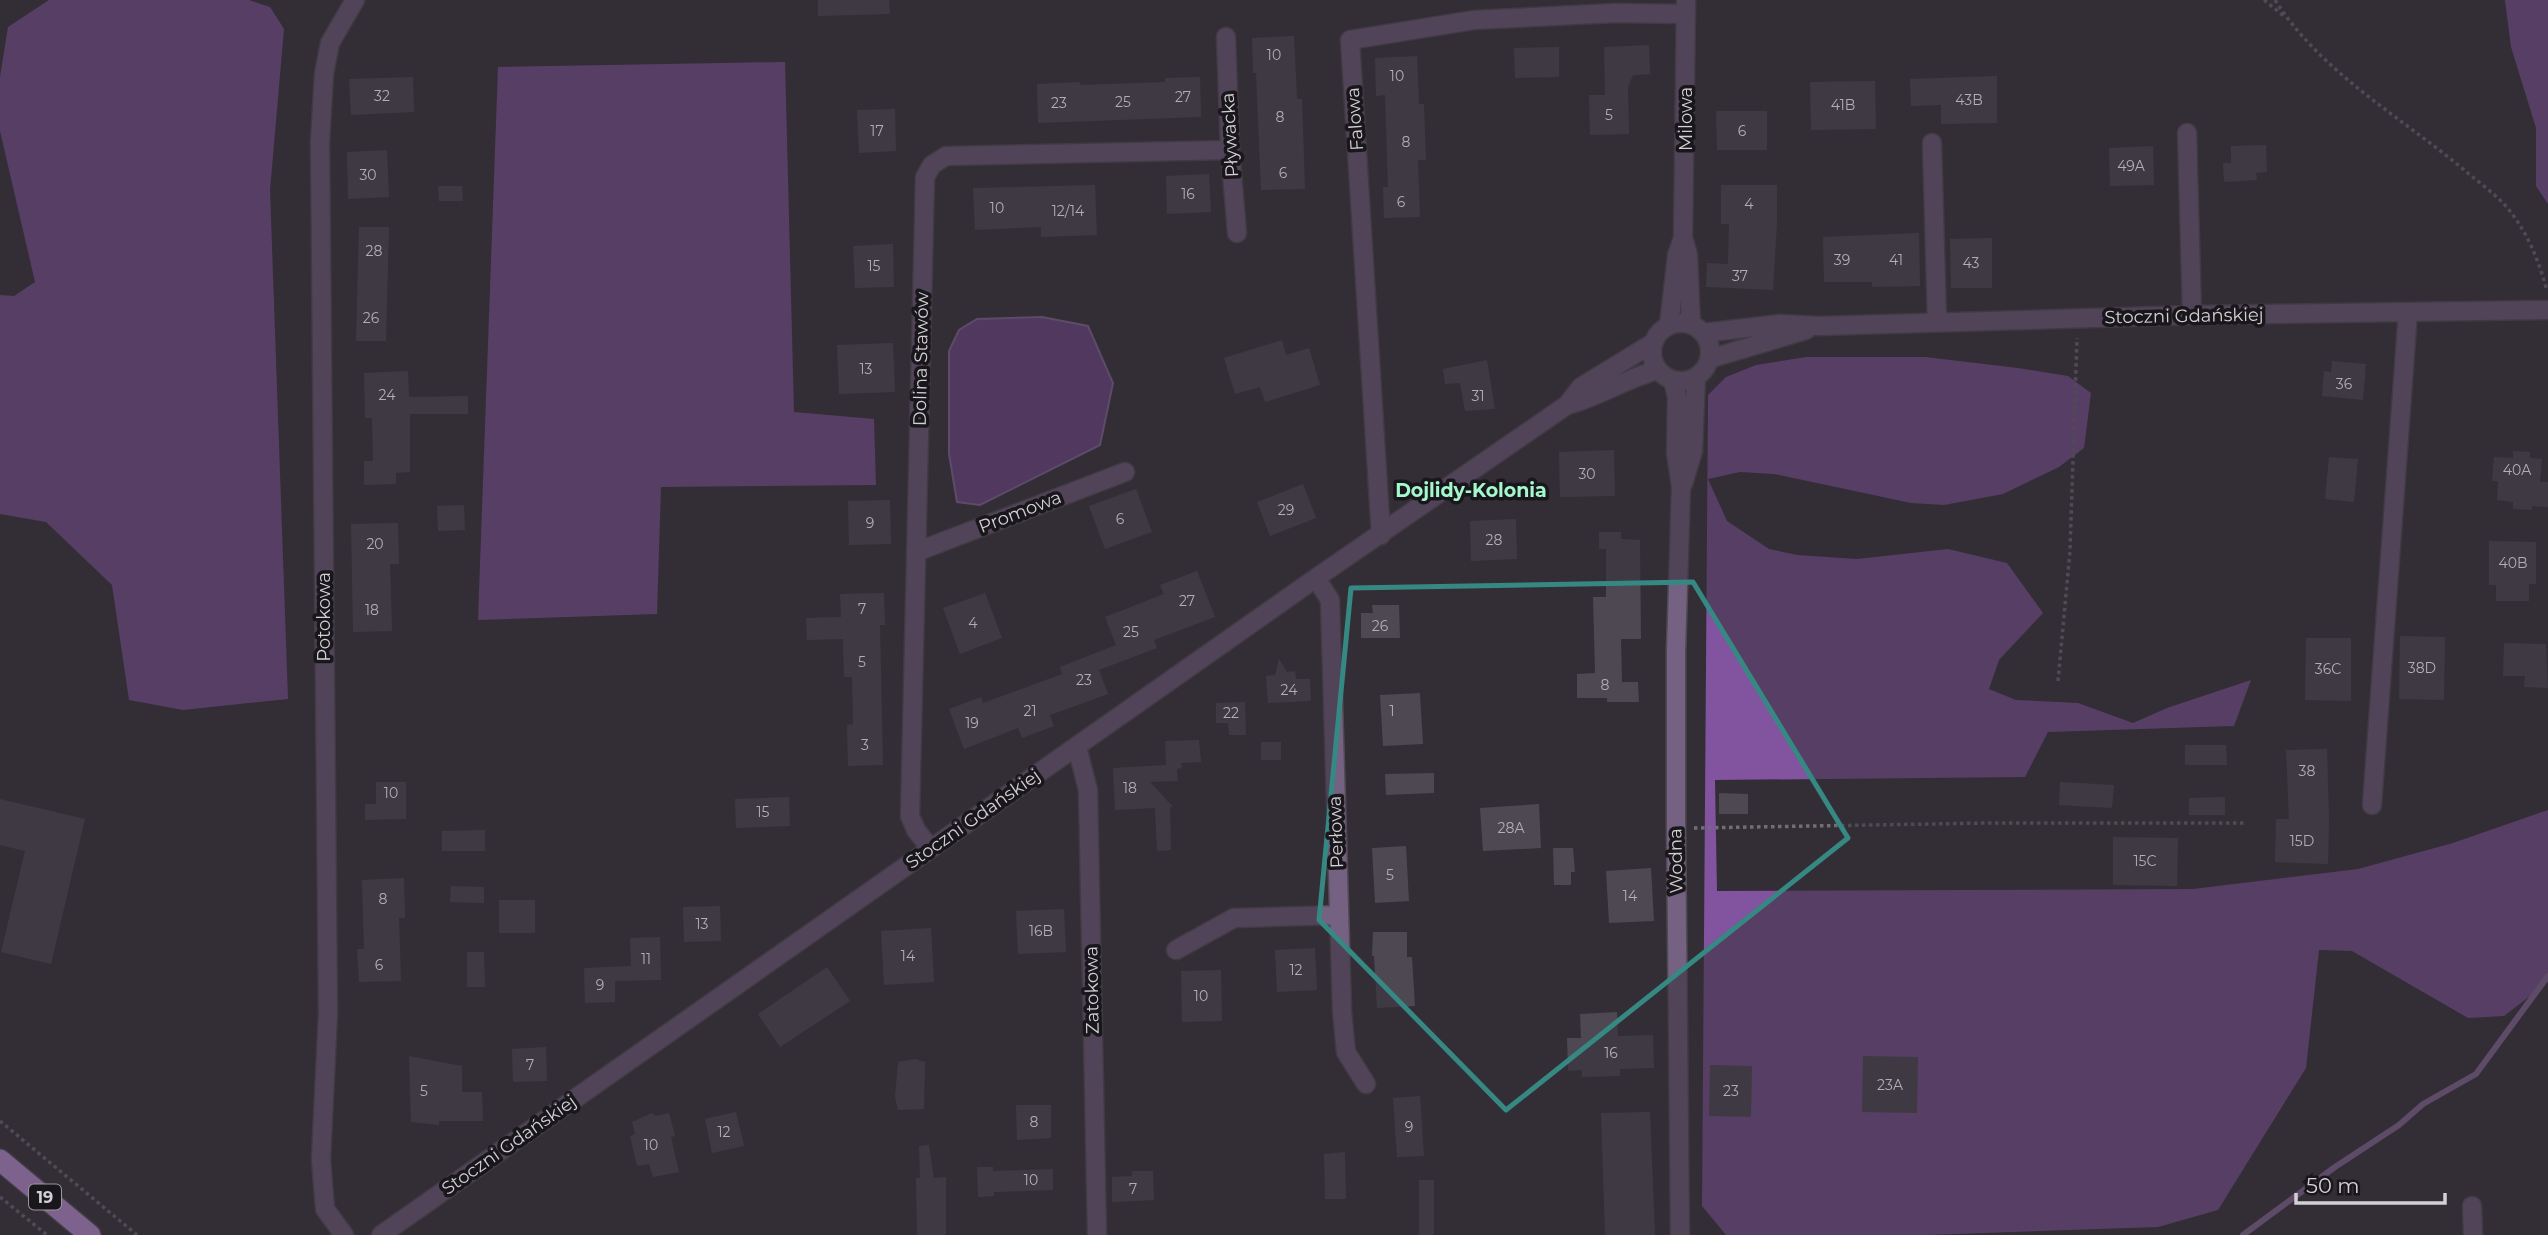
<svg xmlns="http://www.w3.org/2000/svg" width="2548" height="1235" viewBox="0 0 2548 1235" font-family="Montserrat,sans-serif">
	<rect width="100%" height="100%" fill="#332e36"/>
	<path fill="#82539e" d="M49,0H249L270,7L284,29L270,190L288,699L183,710L129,700L112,585L46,522L0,514V295L14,296L35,282L0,131V77L8,27Z
		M2505,0H2548V204L2536,186V128L2511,47Z
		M785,62L794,412L874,419L876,485L661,487L657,614L478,620L498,67Z
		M1806,357H1925L2018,368L2068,376L2091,393L2084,448L2059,467L2003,494L1944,505L1911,503L1774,474L1740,472L1708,479L1727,521L1769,549L1797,555L1857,559L1948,549L2007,563L2043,613L1999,660L1989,689L2016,700L2078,703L2133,723L2167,708L2251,680L2234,726L2048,732L2025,777L1715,780L1717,891L2193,889L2358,869L2453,843L2548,810V982L2504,1016L2468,1018L2352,951L2319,950L2306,1068L2218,1210L2158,1227L1927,1235H1726L1702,1206L1708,395L1726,377L1756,365Z"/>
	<path fill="#73458f" stroke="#906fa4" stroke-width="2" d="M1042,317L1088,326L1113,383L1100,445L980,505L957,502L949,454V351L959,330L977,319Z"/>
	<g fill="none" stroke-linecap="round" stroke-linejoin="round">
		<path stroke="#906fa4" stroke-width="6" d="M2243,1235L2335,1167L2399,1125L2423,1104L2476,1074L2548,976"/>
	</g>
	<path fill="#4d4851" d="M818,0H889L890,14L818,16Z
		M1294,36L1297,99H1302L1305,189L1261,190L1256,73H1253L1252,38Z
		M1649,45L1650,74L1633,75L1628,87L1629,134L1590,135L1589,95H1605L1604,47Z
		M1559,47V77L1515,78L1514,48Z
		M1417,56L1419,104H1424L1426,160H1418L1420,217L1384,218L1383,187H1388L1385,95L1376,96L1375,58Z
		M1997,76V123L1941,124V105L1911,106L1910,79Z
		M413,77L414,112L351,115L349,79Z
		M1200,77L1201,117L1038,123L1037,84L1080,82V85L1165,82V78Z
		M1875,81L1876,129L1811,130L1810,82Z
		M895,109L896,151L859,153L857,110Z
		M1716,111H1767V150H1717Z
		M2266,145L2267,172L2256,173L2257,180L2224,182L2223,163H2231V146Z
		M2153,146L2154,185L2110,186L2109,148Z
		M387,150L389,197L348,199L347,152Z
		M1209,174L1211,212L1167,214L1166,176Z
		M1095,185L1097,235L1041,237V227L975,230L973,188Z
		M1721,185H1777V223L1773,290L1706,287L1707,263L1728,264L1729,224H1721Z
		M438,186H462L463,201H439Z
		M359,227H389L386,341H356Z
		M1919,233L1920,286L1872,287V282H1824L1823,237Z
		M1992,238V288H1951L1950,239Z
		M893,244L894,287L855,288L853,246Z
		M1282,340L1286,355L1309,348L1320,385L1265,402L1260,387L1235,394L1224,358Z
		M893,343L895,392L839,394L837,345Z
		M1487,360L1495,409L1465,411L1460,383L1445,384L1443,369Z
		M2332,361L2366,364L2363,400L2322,396L2324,371L2331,372Z
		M408,371L409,397L468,396V414H410V472L396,473V484L364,485V461H373L372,418H365L364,373Z
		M1614,450L1615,496L1560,497L1559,452Z
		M2513,451L2530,452V458L2542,459L2540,482H2548V507L2532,506V510L2513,509V502L2497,500L2498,481H2492L2494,457L2513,458Z
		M2329,457L2358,459L2354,502L2325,499Z
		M1303,484L1316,518L1270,536L1257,502Z
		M1136,489L1152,532L1105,549L1089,506Z
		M890,500L891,544L849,545L848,501Z
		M464,505L465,530L438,531L437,506Z
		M1516,519L1517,559L1471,561L1470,521Z
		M398,523L399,564H390L392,631L353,632L351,524Z
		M1599,532H1621V539L1640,540L1641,639H1621L1622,682H1638L1639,702H1607V698H1577V674L1595,673L1593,597H1606V549H1599Z
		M2489,541L2536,542V584H2529V601H2496V585H2489Z
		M1197,571L1215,617L1154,640L1157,648L1099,670L1108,694L1050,715L1054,726L1022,738L1018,728L964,749L949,709L981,697L983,703L1062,674L1060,667L1116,645L1105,617L1164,594L1160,585Z
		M884,593L885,625H880L883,765L848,766L847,725L853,724L852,677H844L843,639L807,640L806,618L841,617L840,594Z
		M985,593L1002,638L960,654L943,608Z
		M1372,605H1399L1400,638H1361V613H1373Z
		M2400,636L2445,637L2444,700L2399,699Z
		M2306,638H2351V701L2305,700Z
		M2504,643L2546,644L2548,688L2524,687L2525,676H2503Z
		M1279,659L1287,672L1295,671L1296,679H1310L1311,701L1268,703L1266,676L1275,675Z
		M1420,693L1423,744L1383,746L1380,695Z
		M1245,702L1246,735H1229L1228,723H1216V703Z
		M1199,740L1201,762L1181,763L1182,768L1177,769L1178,781L1150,782L1173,807H1170L1171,850L1157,851L1155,808L1115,810L1113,768L1166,765L1165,741Z
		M1261,742H1281V760H1261Z
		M2185,745H2226L2227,765H2185Z
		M2327,749L2329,820L2328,864L2275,862L2276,819H2289L2286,750Z
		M1434,773V793L1386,795L1385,774Z
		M376,782H406V819L365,820V804H376Z
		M2060,782L2114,785L2112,808L2059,805Z
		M1719,793L1748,794V814H1719Z
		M789,797L790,826L736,828L735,799Z
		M2225,797V815H2189V798Z
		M0,799L85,819L51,964L1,952L25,851L0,845Z
		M1539,804L1541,848L1483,851L1480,808Z
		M485,830V851H442V831Z
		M2113,837L2178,838L2177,886L2113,885Z
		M1406,846L1409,901L1375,903L1372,848Z
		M1553,848H1573L1575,872H1571V885H1554Z
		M1651,868L1654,921L1609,923L1606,871Z
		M404,878L405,918H399L401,981L359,982L357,949H364L362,880Z
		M451,886L484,887V903L450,902Z
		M499,900H535V933H499Z
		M720,906L721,941L684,942L683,907Z
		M1064,909L1066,952L1018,954L1016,911Z
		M931,928L934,982L884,985L881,931Z
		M1373,932H1407V957H1412L1415,1006L1377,1008L1374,956H1372Z
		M660,937L661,980L615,981V1002L585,1003L584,968L631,966L630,938Z
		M1315,948L1317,990L1277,992L1275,950Z
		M467,952H484L485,987H467Z
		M827,967L850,1001L780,1047L758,1014Z
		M1221,970L1222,1021L1182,1022L1181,971Z
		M1617,1012L1618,1036L1653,1035L1654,1068L1620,1069V1076L1582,1077V1070L1568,1071L1567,1038H1581L1580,1014Z
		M546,1047L547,1081L513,1082L512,1049Z
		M409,1056L462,1066V1092H482L483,1121H439V1125L411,1122Z
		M1863,1056L1918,1057L1917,1113L1862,1112Z
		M915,1059L925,1062L924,1109L898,1110L895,1097L898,1062Z
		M1710,1065L1752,1066L1751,1117L1709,1116Z
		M1420,1096L1424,1156L1397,1157L1393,1098Z
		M1016,1105H1051V1138L1017,1140Z
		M736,1112L744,1146L712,1153L705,1119Z
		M1650,1112L1655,1235H1605L1601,1113Z
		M652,1113L656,1116L669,1113L675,1136L671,1137L679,1172L653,1177L649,1164L637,1166L630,1136L635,1134L632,1122Z
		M929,1145L934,1178L946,1177V1235H917L916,1178H920L919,1146Z
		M1345,1152L1346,1199H1325L1324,1154Z
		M977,1167H993V1171L1053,1169V1190L994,1192V1196L978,1197Z
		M1132,1171H1153L1154,1200L1112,1202V1177L1132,1176Z
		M1419,1180H1434V1235H1419Z"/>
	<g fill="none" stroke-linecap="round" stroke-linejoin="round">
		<defs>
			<path id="minor" d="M1226,37L1230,150L1237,233
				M2187,133L2192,315
				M1932,143L1937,322
				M1684,241L1688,255L1691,325
				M1652 352a29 29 0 1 1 58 0a29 29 0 1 1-58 0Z
				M1669,325L1677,255L1683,238L1686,0
				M1703,333L1780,324L1819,326L2192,315L2548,310
				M1709,359L1806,330
				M1673,381L1677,397L1676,453L1681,487L1676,651V828L1680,1235
				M1567,405C1599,397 1626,378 1658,370
				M1683,484L1693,451L1696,378
				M1381,535L1350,40L1474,20L1615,13L1686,14
				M916,552L1125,472
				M1316,578L1330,600L1342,1011L1346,1052L1366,1084
				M1077,747L1088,790L1097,1235
				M2372,805L2408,312
				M930,848L916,830L910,816L925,177L932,165L946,156L1230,150
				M1176,950L1234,918L1339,915
				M2472,1206L2473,1235
				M344,1235L325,1209L321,1159L328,1013L320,142L324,74L330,43L355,0
				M381,1235L1316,578L1567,405L1581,387L1653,343"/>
			<path id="highway" d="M0,1160L90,1235"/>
		</defs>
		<use href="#minor" stroke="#504b53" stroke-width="21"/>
		<use href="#highway" stroke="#504b53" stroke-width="24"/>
		<path stroke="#726e75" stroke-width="3.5" stroke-dasharray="3.5 3.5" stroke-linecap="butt" d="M2264,0L2284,16
			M2275,0C2322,74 2403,118 2469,174C2480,183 2492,192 2502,202C2525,226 2539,260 2547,291
			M2058,681L2070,551L2077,338
			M1694,828L1988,823H2245
			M0,1121L137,1235
			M0,1197L47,1235"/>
		<use href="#minor" stroke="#756182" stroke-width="18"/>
		<use href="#highway" stroke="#d5a3f5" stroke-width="21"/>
	</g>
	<path d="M0 0H2548V1235H0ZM1693,582L1848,838L1506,1110L1319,920L1351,588Z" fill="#332e36" fill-opacity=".55" fill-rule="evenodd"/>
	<path fill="none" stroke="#368883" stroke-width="5" stroke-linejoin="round" d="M1693,582L1848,838L1506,1110L1319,920L1351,588Z"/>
	<g text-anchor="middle" stroke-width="7" stroke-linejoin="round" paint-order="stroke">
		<g font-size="14" fill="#b2aeb4">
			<text x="1274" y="60">10</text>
			<text x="1397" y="81">10</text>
			<text x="382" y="101">32</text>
			<text x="1183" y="102">27</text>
			<text x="1969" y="105">43B</text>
			<text x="1123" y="107">25</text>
			<text x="1059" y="108">23</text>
			<text x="1843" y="110">41B</text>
			<text x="1609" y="120">5</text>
			<text x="1280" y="122">8</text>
			<text x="877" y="136">17</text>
			<text x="1742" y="136">6</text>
			<text x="1406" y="147">8</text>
			<text x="2131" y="171">49A</text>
			<text x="1283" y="178">6</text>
			<text x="368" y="180">30</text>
			<text x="1188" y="199">16</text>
			<text x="1401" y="207">6</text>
			<text x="1749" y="209">4</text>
			<text x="997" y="213">10</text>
			<text x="1068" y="216">12/14</text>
			<text x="374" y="256">28</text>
			<text x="1842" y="265">39</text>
			<text x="1896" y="265">41</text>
			<text x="1971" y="268">43</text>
			<text x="874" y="271">15</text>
			<text x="1740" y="281">37</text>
			<text x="371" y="323">26</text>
			<text x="866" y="374">13</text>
			<text x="2344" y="389">36</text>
			<text x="387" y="400">24</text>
			<text x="1478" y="401">31</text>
			<text x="2517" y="475">40A</text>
			<text x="1587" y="479">30</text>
			<text x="1286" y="515">29</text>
			<text x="1120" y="524">6</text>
			<text x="870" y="528">9</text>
			<text x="1494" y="545">28</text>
			<text x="375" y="549">20</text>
			<text x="2513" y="568">40B</text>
			<text x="1187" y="606">27</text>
			<text x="862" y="614">7</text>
			<text x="372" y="615">18</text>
			<text x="973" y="628">4</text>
			<text x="1380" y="631">26</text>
			<text x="1131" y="637">25</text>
			<text x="862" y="667">5</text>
			<text x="2422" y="673">38D</text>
			<text x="2328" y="674">36C</text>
			<text x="1084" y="685">23</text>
			<text x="1605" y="690">8</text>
			<text x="1289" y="695">24</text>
			<text x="1030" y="716">21</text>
			<text x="1392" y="716">1</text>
			<text x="1231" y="718">22</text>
			<text x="972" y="728">19</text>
			<text x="865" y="750">3</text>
			<text x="2307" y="776">38</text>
			<text x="1130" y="793">18</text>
			<text x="391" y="798">10</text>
			<text x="763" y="817">15</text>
			<text x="1511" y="833">28A</text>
			<text x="2302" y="846">15D</text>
			<text x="2145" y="866">15C</text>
			<text x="1390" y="880">5</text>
			<text x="1630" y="901">14</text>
			<text x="383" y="904">8</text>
			<text x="702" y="929">13</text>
			<text x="1041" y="936">16B</text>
			<text x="908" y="961">14</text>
			<text x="646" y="964">11</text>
			<text x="379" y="970">6</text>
			<text x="1296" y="975">12</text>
			<text x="600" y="990">9</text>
			<text x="1201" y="1001">10</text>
			<text x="1611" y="1058">16</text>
			<text x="530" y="1070">7</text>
			<text x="1890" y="1090">23A</text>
			<text x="424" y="1096">5</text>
			<text x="1731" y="1096">23</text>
			<text x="1034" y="1127">8</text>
			<text x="1409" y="1132">9</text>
			<text x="724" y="1137">12</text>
			<text x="651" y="1150">10</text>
			<text x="1031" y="1185">10</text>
			<text x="1133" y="1194">7</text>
		</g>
		<rect fill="#19171b" stroke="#9b989d" stroke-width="2" x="29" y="1184.5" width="32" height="25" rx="5"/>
		<g font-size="16" font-weight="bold" fill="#d3d0d5">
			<text x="45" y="1203">19</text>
		</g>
		<g font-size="18" fill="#d3d0d5" stroke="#19171b">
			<text transform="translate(1355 119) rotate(-94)" y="6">Falowa</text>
			<text transform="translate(1686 119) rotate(-90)" y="6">Milowa</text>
			<text transform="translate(1230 135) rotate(-93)" y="6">Pływacka</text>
			<text transform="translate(2184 316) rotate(-1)" y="6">Stoczni Gdańskiej</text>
			<text transform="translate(921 359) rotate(-89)" y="6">Dolina Stawów</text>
			<text transform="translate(1020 512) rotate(-21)" y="6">Promowa</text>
			<text transform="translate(324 617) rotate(-90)" y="6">Potokowa</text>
			<text transform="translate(973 819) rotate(-35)" y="6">Stoczni Gdańskiej</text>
			<text transform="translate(1336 832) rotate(-92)" y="6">Perłowa</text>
			<text transform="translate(1676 861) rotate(-91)" y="6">Wodna</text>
			<text transform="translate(1092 990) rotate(-91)" y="6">Zatokowa</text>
			<text transform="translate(509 1145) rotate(-35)" y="6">Stoczni Gdańskiej</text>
		</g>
		<g font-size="19" font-weight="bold" fill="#a4f8ce" stroke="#19171b">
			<text x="1471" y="497">Dojlidy-Kolonia</text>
		</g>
	</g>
	<path d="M2296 1193v10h149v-10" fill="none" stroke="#d3d0d5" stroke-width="3.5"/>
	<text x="2306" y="1193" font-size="21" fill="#d3d0d5" stroke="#19171b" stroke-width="5" paint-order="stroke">50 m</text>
</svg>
